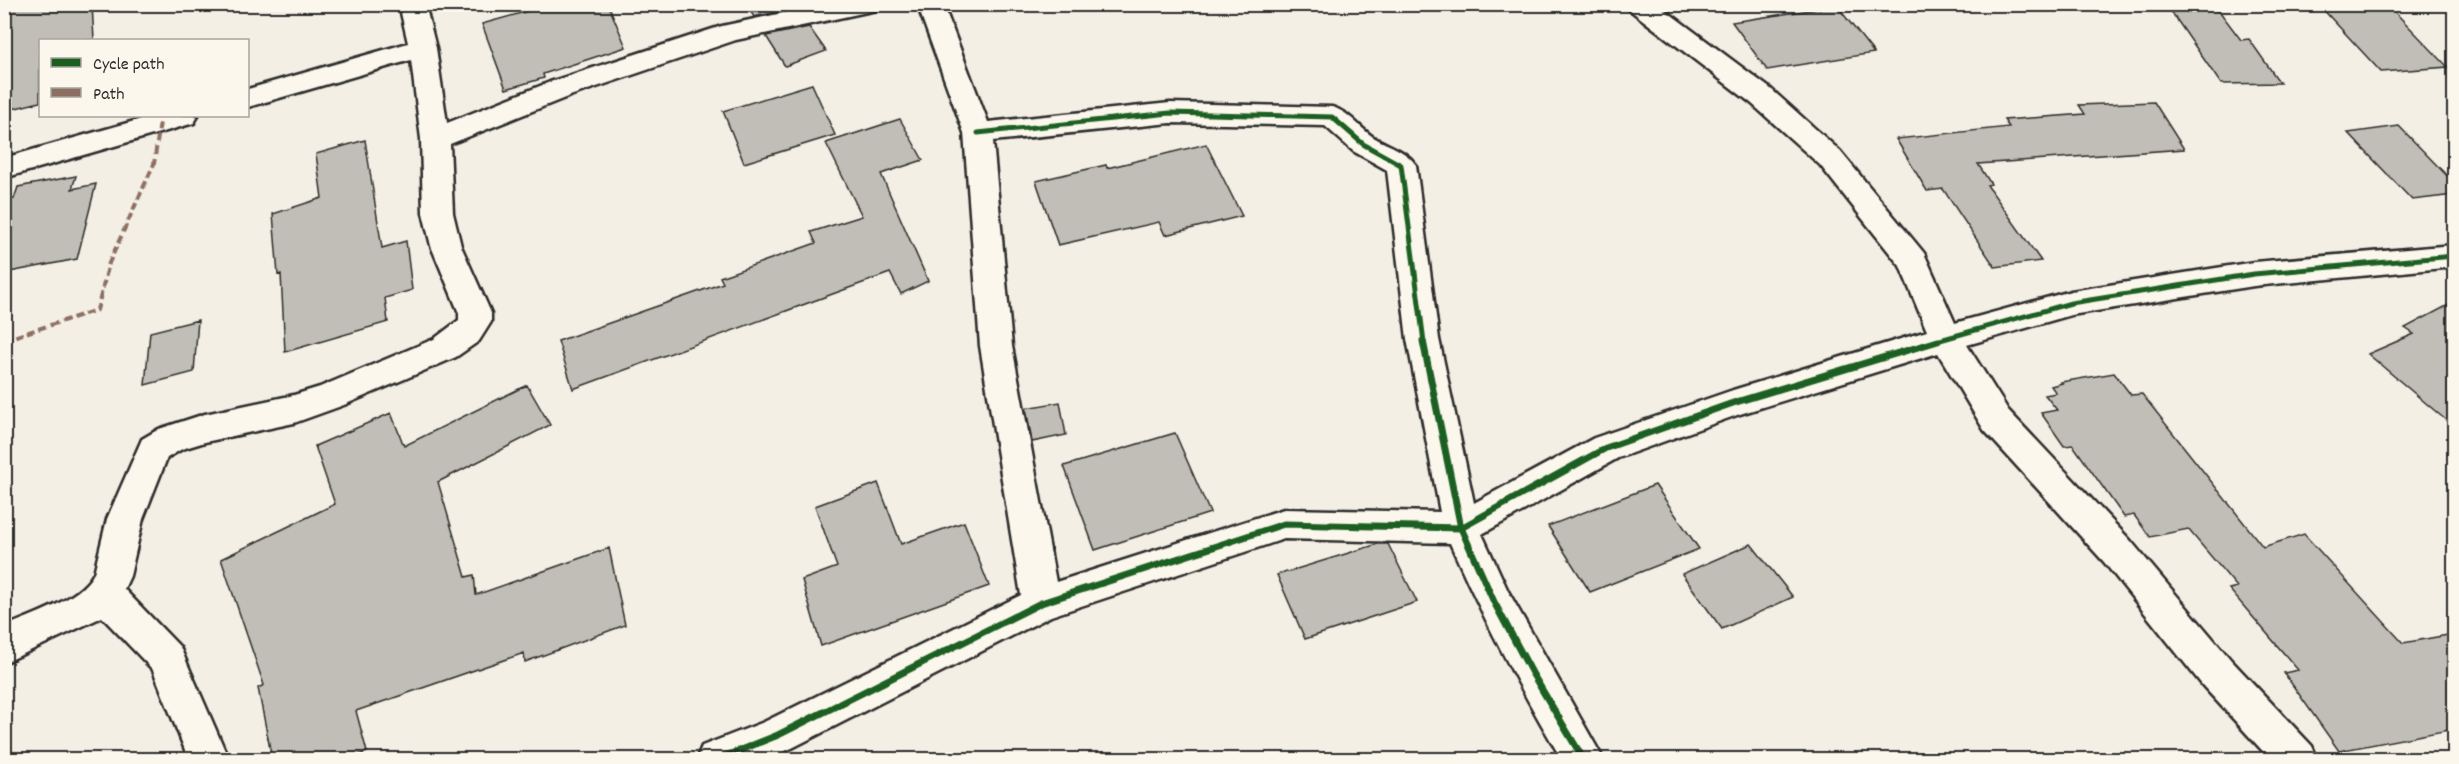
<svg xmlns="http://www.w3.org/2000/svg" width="2459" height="764" viewBox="0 0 2459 764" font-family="Dekko,sans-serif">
	<rect width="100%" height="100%" fill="#f3efe4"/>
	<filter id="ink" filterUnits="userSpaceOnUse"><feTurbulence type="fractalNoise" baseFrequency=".0167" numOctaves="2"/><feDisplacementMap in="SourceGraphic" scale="12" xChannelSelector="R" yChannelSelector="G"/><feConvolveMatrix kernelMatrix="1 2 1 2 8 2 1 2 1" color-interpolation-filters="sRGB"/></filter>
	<g filter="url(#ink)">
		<path fill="#c0beb6" stroke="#2b2b2b" stroke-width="1.5" d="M4,4H92L94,40H40V102L4,111Z
			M530,4H608L626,47L543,74L544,78L506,89L482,24L532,10Z
			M746,4H794L796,8L754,17Z
			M2166,4H2214L2241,40L2249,39L2280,83L2221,84Z
			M2318,4H2387L2448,67L2381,72Z
			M1837,6L1874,53L1767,70L1732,22Z
			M809,27L826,51L785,66L766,36Z
			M812,84L835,135L744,163L723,111Z
			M2154,102L2184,149L1978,164L1991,184L1987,185L2041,261L1995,267L1943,189L1927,191L1896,139L2009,127L2004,120L2085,114L2079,105Z
			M900,119L923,160L881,174L928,281L901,294L890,273L573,389L558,341L723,283L720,277L816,243L811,232L862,216L826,143Z
			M2399,126L2454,183V195L2412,200L2348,133Z
			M365,140L382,248L406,241L412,290L385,298L388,322L285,352L281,274L278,275L273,214L322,198L316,154Z
			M1206,144L1242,216L1165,235L1159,222L1058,245L1036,181L1106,165L1107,168Z
			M76,176L72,189L96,184L77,259L4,273V201L14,199L18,187Z
			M2454,302V427L2368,354L2414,334L2405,328Z
			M198,320L194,372L145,385L150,332Z
			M2114,373L2131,395L2142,394L2263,547L2304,534L2403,643L2454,634V729L2339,751L2284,673L2298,670L2229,589L2237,587L2188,529L2150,537L2134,515L2124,517L2073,445L2064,446L2041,413L2057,410L2045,395L2056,393L2051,386L2062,383L2061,382Z
			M527,385L550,425L438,482L466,577L474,575L476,595L609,548L625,625L525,662L524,653L356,711L367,752L349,759H272L258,688L264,685L221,559L335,504L315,446L391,413L404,446Z
			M1060,402L1066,435L1032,442L1026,408Z
			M1175,433L1210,513L1095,550L1064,466Z
			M878,483L901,544L964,522L989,586L821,646L802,580L837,567L815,506Z
			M1655,485L1699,549L1590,592L1548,526Z
			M1378,544H1388L1417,602L1305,639L1277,575Z
			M1751,544L1793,597L1722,629L1682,574Z"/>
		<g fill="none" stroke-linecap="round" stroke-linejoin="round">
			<defs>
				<path id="minor" d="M399,4H425L436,48L447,123L550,82L722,26L824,4H880L876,10L867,12L736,40L570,96L450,144L453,213L461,246L491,313V322L479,341L456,357L344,405L294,423L205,442L182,449L167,458L143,519L130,576L124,589L180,647L229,760H189L153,670L102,617L4,663V627C32,615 80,600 94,573L107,519L142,439L159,429L205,414L294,395L320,387L434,339L459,320V313L431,246L423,213L421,139L411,60L248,107V89L408,43Z
					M917,4H943L988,122L1170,103L1332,107C1350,112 1360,129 1375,138C1389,146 1407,151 1416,165L1439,339L1474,503L1594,438L1733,390L1927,331L1900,266L1820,165L1751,103L1630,10L1626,4H1657L1771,89L1840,151L1924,253L1955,323L2071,291L2254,262L2454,245V267L2254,286L2071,315L1967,345L2008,410L2130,540L2231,660L2312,746L2318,760H2271L2203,686L2104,562L1984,430L1938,353L1740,414L1618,458L1482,534L1508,591L1604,760H1562C1520,689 1483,618 1450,543L1284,539L1051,616L792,748L764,760H696L702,746L764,722L1021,595L980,346L964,133ZM1170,123L1325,126L1353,151L1387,170L1407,339L1440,512L1284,509L1056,582L1012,346L993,141Z
					M152,116H198L194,123L4,178V158Z"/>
			</defs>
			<use href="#minor" stroke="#2b2b2b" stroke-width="5"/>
			<use href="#minor" fill="#fbf7ec" fill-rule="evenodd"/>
			<path stroke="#8d6e63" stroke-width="4" stroke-dasharray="8 4" stroke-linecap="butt" d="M4,340L97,310L109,263L154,164L160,122"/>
			<defs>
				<path id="cycleway-far1" d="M978,133L1170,113L1332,117L1363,144L1401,165L1424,342
					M1933,342L2071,303L2254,274L2454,256"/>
				<path id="cycleway" d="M1423,341L1461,528L1494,602L1532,673L1584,760
					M716,760L778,735L1041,603L1284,524L1461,528L1606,448L1733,403L1938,341"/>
			</defs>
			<use href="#cycleway-far1" stroke="#fbf7ec" stroke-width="8"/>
			<use href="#cycleway" stroke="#fbf7ec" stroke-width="10"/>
			<use href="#cycleway-far1" stroke="#1b5e20" stroke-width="5"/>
			<use href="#cycleway" stroke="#1b5e20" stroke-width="7"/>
		</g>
	</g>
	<rect width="2459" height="764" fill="none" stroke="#fbf7ec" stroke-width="24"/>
	<rect x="12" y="12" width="2435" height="740" fill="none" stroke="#2b2b2b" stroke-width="2" filter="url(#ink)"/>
	<rect x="39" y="39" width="210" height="78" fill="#fbf7ec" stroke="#a8a59f" stroke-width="1.5"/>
	<rect x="51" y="58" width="30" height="9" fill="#1b5e20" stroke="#a8a59f" stroke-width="1.5"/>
	<text x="93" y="69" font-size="18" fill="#2b2b2b">Cycle path</text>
	<rect x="51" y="88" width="30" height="9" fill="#8d6e63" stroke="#a8a59f" stroke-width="1.5"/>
	<text x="93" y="99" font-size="18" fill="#2b2b2b">Path</text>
</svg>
